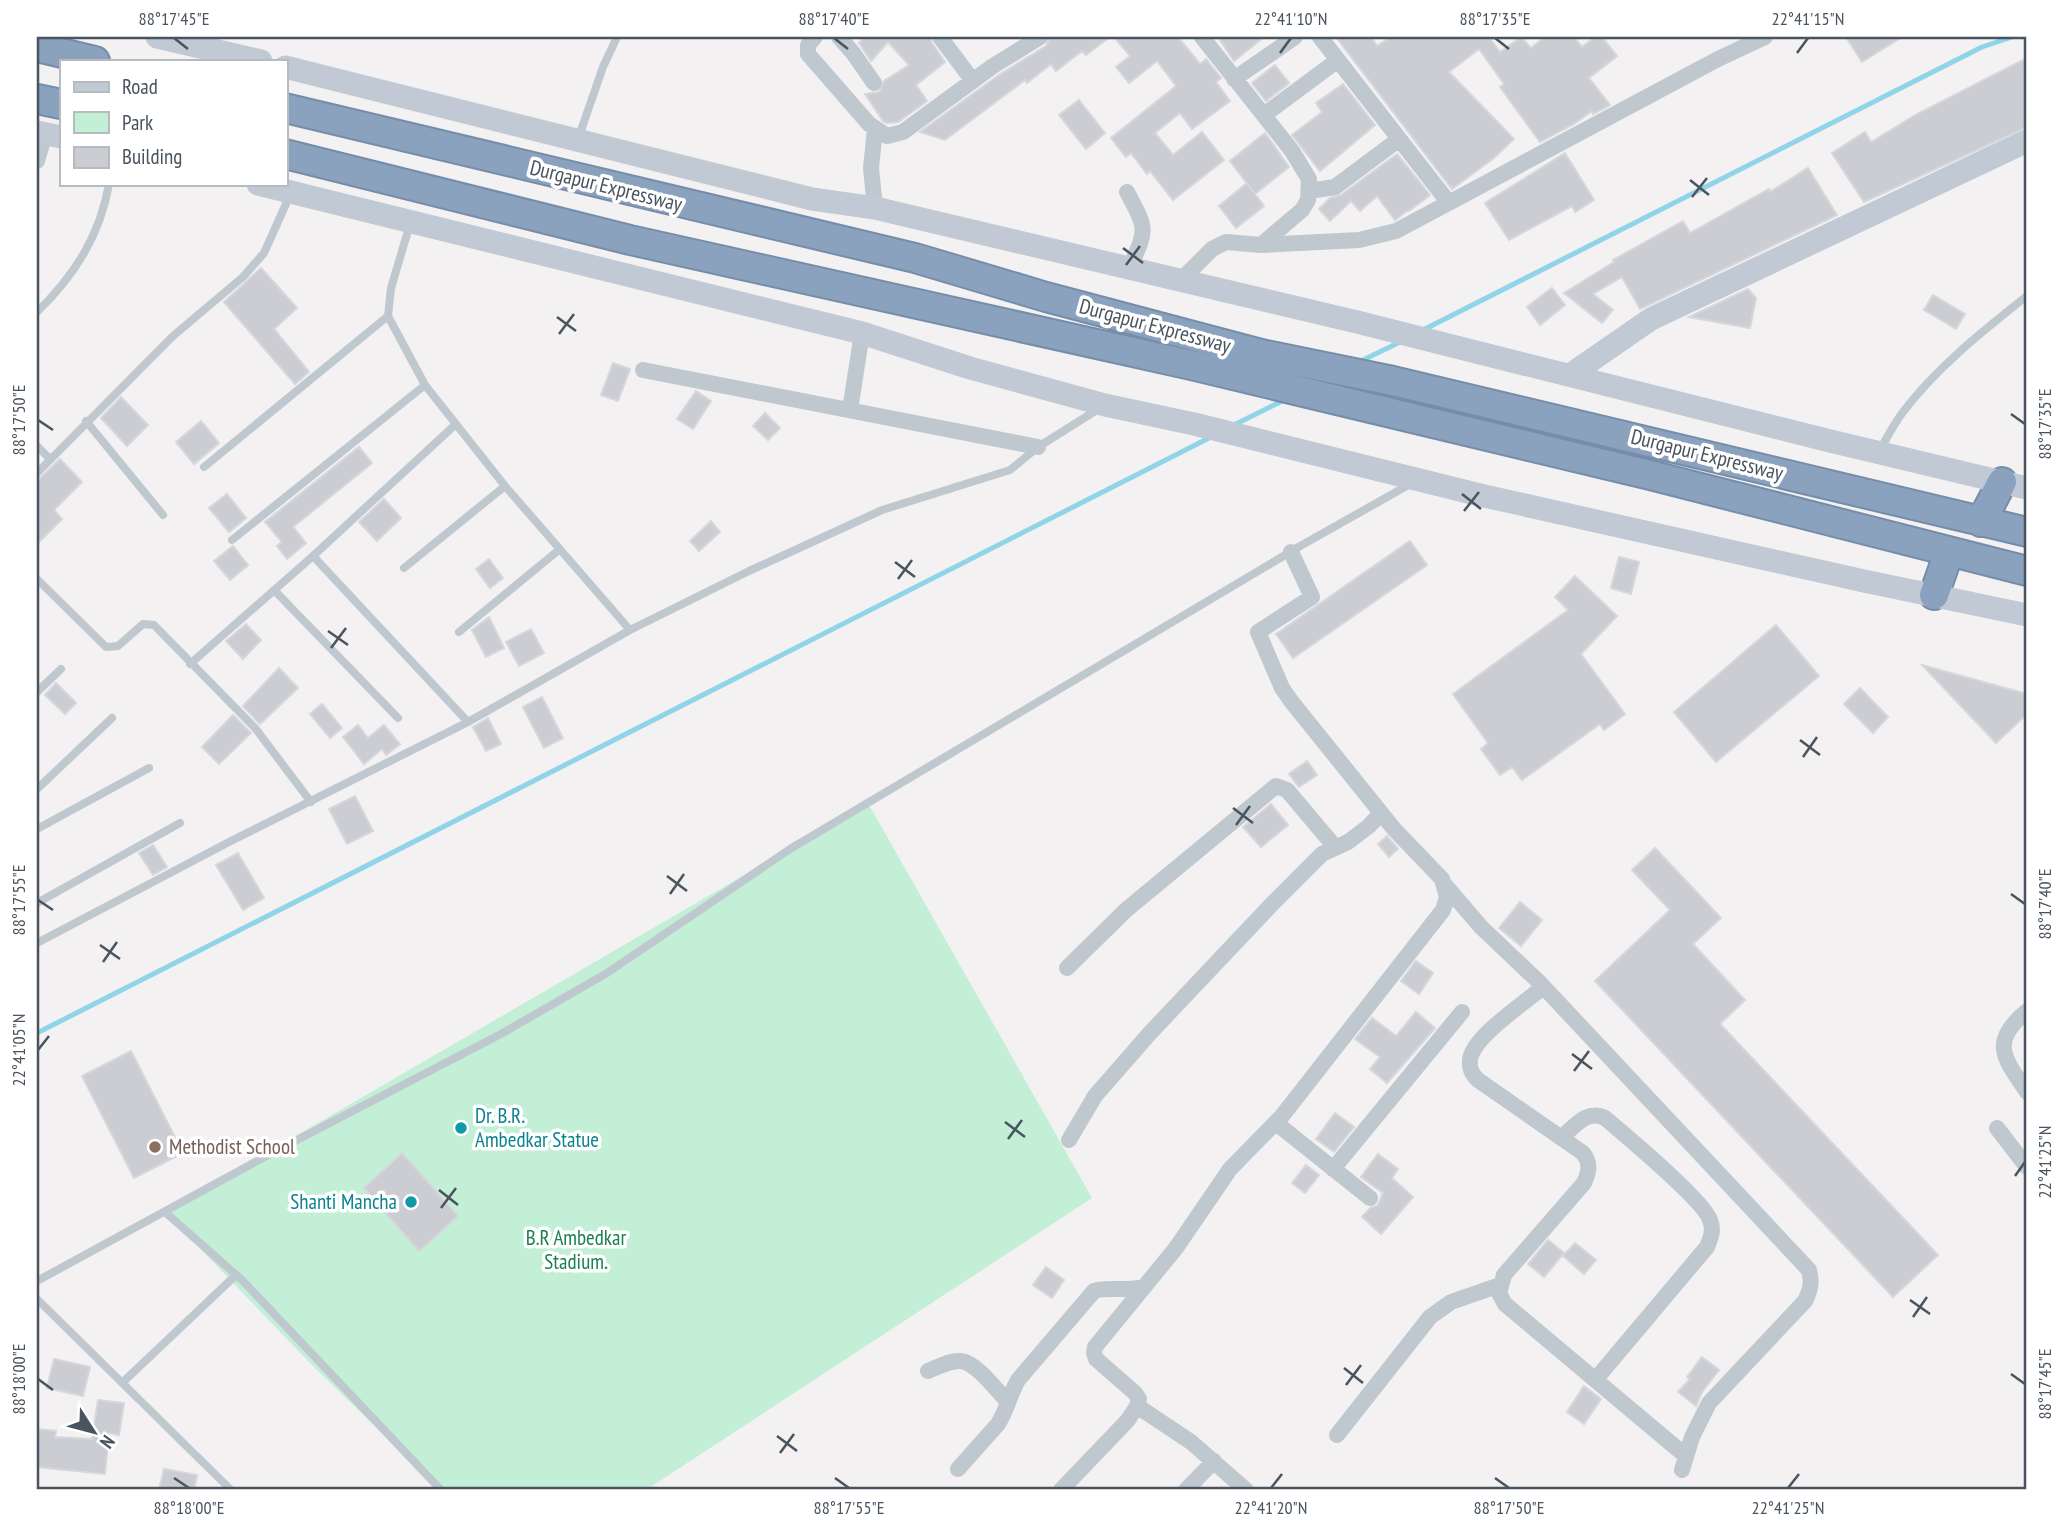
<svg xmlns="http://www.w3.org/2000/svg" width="2064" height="1527" viewBox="0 0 2064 1527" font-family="'PT Sans Narrow',sans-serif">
	<rect width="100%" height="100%" fill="#f3f1f1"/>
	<path fill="#c2efd5" d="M868,803L1092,1198L646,1490H440L309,1362L165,1212Z"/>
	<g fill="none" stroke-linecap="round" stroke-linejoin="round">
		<path stroke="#90d4ea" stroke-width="5" d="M1423,330L1982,47L2012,37
			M1357,363L1402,341
			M1232,426L1286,399
			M37,1033L1211,437"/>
	</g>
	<path fill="#cbcdd3" stroke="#d5d7dc" stroke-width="2" d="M865,37H930L932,43L945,62L916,85L927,101L898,122L887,123L883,121L865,94L879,92L884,81L909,65L888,42L871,61L859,43Z
		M1050,37H1110L1086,55L1082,51L1056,71L1051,64L1027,83L1025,80L945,140L920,132L999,75L1046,46Z
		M1114,37H1178L1200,64L1206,59L1221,78L1216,82L1230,101L1192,129L1180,113L1155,133L1173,155L1202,132L1224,160L1173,200L1150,171L1147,174L1131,153L1126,157L1111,138L1176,86L1157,61L1129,83L1116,67L1130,56Z
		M1218,37H1264L1234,61Z
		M1336,37H1371L1377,46L1391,37H1495L1491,40L1500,52L1521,37L1531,48L1545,37H1574L1582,47L1595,37H1602L1617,56L1589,78L1610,105L1593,114L1592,111L1574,124L1540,142L1500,87L1504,84L1479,49L1449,72L1514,139L1494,158L1452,189Z
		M1846,37H1902L1862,62Z
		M2027,58V127L1864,202L1832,153L1865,132L1871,142L1917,114Z
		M1275,65L1289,83L1266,101L1252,83Z
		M1343,84L1375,125L1320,171L1292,135L1322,112L1316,103Z
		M1079,100L1105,133L1086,149L1059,115Z
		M1265,133L1289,167L1255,194L1230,161Z
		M1565,153L1594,200L1575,212L1572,206L1509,240L1485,203Z
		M1397,154L1430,195L1409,211L1408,210L1395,220L1377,196L1360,211L1351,201L1330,221L1319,209L1330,198L1341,195Z
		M1808,168L1837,215L1640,309L1622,277L1593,294L1613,310L1602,323L1564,293L1614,262L1613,260L1683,221L1690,233L1769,189L1770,192Z
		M1247,183L1264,206L1236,228L1219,206Z
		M261,268L297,308L274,329L309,372L295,384L224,302Z
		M1552,288L1565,305L1540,325L1527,307Z
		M1748,289L1756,298L1750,328L1689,317Z
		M1933,295L1965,314L1956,329L1924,310Z
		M613,363L630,369L618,401L601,395Z
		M696,391L711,401L693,429L677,419Z
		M121,397L148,425L127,446L101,418Z
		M765,413L780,428L768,440L753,426Z
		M201,421L219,443L194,464L176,442Z
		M359,447L372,463L293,527L306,543L287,559L277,546L282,542L265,522Z
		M60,459L82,482L54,510L62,519L37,544V481Z
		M227,494L246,518L229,532L209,508Z
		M384,499L401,518L377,541L359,522Z
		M711,521L720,532L699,551L690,541Z
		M1410,541L1427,565L1293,658L1276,634Z
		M233,546L248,565L230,580L214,561Z
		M1619,557L1639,562L1631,594L1611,588Z
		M489,559L503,578L490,588L476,569Z
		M1575,576L1617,616L1581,654L1625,714L1604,730L1600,724L1522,780L1512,767L1500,775L1481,749L1488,743L1453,694L1568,610L1555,597Z
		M489,617L504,648L486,657L472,630Z
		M246,624L261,640L243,659L226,641Z
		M1776,625L1819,676L1716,762L1674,712Z
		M531,629L544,653L519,666L506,642Z
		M1922,665L2027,694V714L1996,743Z
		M279,668L298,688L260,724L243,706Z
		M56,683L76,703L65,714L45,695Z
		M1860,688L1888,717L1873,733L1844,704Z
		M542,697L563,738L544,748L523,707Z
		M322,704L342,728L330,738L310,714Z
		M233,715L251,733L219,764L202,747Z
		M488,718L501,744L486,751L473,727Z
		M358,725L368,738L384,725L400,744L386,755L382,749L364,764L343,737Z
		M1307,761L1317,775L1299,787L1289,774Z
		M355,796L373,831L347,844L329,809Z
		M1271,804L1288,825L1261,847L1243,827Z
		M1387,836L1398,849L1389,857L1378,844Z
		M153,845L167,867L153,875L139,853Z
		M1655,848L1721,918L1693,944L1745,1000L1720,1024L1938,1255L1893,1297L1595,981L1670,910L1632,870Z
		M238,853L264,898L243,910L216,865Z
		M1520,902L1542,920L1521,946L1499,928Z
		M1416,961L1433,973L1419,994L1401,981Z
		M1416,1012L1435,1028L1387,1083L1370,1069L1380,1057L1355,1039L1372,1018L1396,1036Z
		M131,1051L183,1153L134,1178L82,1076Z
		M1335,1113L1354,1127L1334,1152L1316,1139Z
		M402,1153L458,1216L419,1251L364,1188Z
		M1378,1154L1398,1169L1392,1178L1413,1197L1381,1234L1362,1217L1370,1208L1378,1205L1383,1193L1361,1177Z
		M1306,1165L1319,1175L1305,1193L1292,1183Z
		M1548,1240L1564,1253L1544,1277L1528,1264Z
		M1575,1243L1596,1260L1584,1274L1563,1256Z
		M1046,1267L1064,1280L1052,1298L1033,1285Z
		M1702,1357L1719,1370L1702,1392L1696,1406L1678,1392L1690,1379L1687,1377Z
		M54,1359L90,1367L83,1396L47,1388Z
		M1584,1386L1601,1399L1584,1424L1567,1412Z
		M98,1400L124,1403L119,1435L109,1433L105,1474L37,1467V1429L56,1431L55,1437L92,1439Z
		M164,1469L197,1475L194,1490H159Z"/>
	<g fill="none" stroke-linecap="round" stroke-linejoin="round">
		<defs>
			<path id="highway" d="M37,47L95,61
				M37,99L61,104
				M285,108L915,258L1046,297L1261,354L1393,381L2027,532
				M285,154L630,240L1191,365L1650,475L2027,571
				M1981,522L2002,482
				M1934,595L1949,552"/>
		</defs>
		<use href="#highway" stroke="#768daa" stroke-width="32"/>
		<path stroke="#bfc8cf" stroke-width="8" d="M578,139L603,67L617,37
			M410,224L391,288L388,316L425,385L505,486L630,630
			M37,312C74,276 100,236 109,184
			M86,421L163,515
			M37,446L49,458
			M1880,450C1887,437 1894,424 1903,412C1937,367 1983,331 2027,296
			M204,467L388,316
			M37,473L173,336L243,277L264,253L290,195
			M232,540L425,385
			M313,556L468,722
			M404,568L505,486
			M37,579L106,647L118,646L143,624L154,625L255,728L311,802
			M274,590L398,718
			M459,632L560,549
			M190,664L313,556L456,424
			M37,692L61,669
			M37,789L112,718
			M37,829L149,768
			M37,903L180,823
			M37,943L229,842L468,722L630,630L749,571L882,510L1010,470L1038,447L1100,408
			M165,1212L243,1281L441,1490
			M37,1281L270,1154L501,1034L607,973L790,849L1302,545L1412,483
			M37,1299L231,1490
			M122,1383L236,1275"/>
		<path stroke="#bfc8cf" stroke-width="16" d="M815,37L808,45V54L869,124L887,136L903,132L993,66L1040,37
			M839,37L853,53L874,83
			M940,37L973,81
			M1202,37L1292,151L1309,179L1308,200L1302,210L1261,245
			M1320,37L1449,203
			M1234,79L1295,37
			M1264,115L1338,60
			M875,129L871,168L875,208
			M37,161L45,134
			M1309,191L1335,187L1398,140
			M1127,192C1148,231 1147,229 1129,269
			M1180,281L1212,249L1226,242L1261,245L1359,240L1396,231L1718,59L1765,37
			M643,370L1038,447
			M850,410L862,333
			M1445,885L1481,927L1539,982L1809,1270C1812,1282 1811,1289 1805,1301L1709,1403L1692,1437L1682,1470
			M1067,968L1126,910L1276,786L1287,790L1335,847
			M1543,987C1525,1003 1472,1037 1470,1060C1469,1069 1472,1074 1478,1080L1583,1153C1591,1163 1589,1172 1584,1183L1504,1275L1499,1293L1505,1304L1686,1456
			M2027,1011C1989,1042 2004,1058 2027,1092
			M1276,1123L1370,1198
			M1997,1128L2027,1167
			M1561,1138C1575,1126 1587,1109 1605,1118C1625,1135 1704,1201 1710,1220C1714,1230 1711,1237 1707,1247L1595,1380
			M1069,1140L1095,1096L1150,1033L1272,904L1322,854L1348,842L1369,826L1381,813
			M1333,1169L1462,1012
			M928,1371C938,1367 950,1360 961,1361C977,1363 997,1391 1008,1402
			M1137,1406L1191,1442L1246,1490
			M1337,1435L1430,1317L1451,1302L1500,1285
			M958,1469L998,1424C1007,1410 1010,1394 1018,1380L1094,1291C1106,1286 1126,1292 1144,1287
			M1061,1490L1128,1420L1137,1406L1139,1399L1135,1393L1096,1359L1094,1353L1095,1347L1176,1248L1230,1169L1282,1116L1443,910L1447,897L1442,879L1394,829L1291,701L1282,688L1258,632L1312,597L1291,552
			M1186,1490L1214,1461"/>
		<path stroke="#c0c9d4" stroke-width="23" d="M157,37L261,61
			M285,67L812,199L875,208L1357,322L1826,440L2027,488
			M37,132L61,137
			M258,184L862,333L970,368L1105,405L1194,424L1480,495L1864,581L2027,615
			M1570,375L1651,319L2027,141"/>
		<use href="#highway" stroke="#8ba2be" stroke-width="28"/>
	</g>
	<path fill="none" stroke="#49545e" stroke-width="2.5" d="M174,38L188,49M834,38L848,49M1495,38L1509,49M1280,53L1291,38M1797,53L1808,38M1690,180L1709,195M1692,197L1707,178M1123,248L1143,263M1126,265L1140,246M557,317L576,331M559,334L574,314M2011,414L2025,424M38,420L53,430M1462,494L1481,509M1464,511L1479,492M895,562L915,577M898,579L912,560M328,631L348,645M331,648L346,628M1800,740L1820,755M1803,757L1817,737M1233,808L1253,823M1236,825L1250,806M667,876L687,891M670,894L684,874M2011,894L2025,904M38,900L53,910M100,945L120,959M103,962L117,942M38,1050L49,1036M1572,1054L1592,1069M1574,1071L1589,1051M1005,1122L1025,1137M1008,1139L1022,1120M2015,1176L2025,1162M439,1190L458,1205M441,1208L456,1188M1910,1300L1930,1314M1913,1317L1927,1297M1344,1368L1363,1383M2011,1374L2025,1384M38,1379L53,1390M1346,1385L1361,1365M777,1436L797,1451M780,1453L794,1434M174,1478L189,1488M835,1478L849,1488M1495,1478L1509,1488M1271,1488L1282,1474M1788,1488L1799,1474"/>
	<g fill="#0f9aa8" stroke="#fff" stroke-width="2.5">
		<circle cx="461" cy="1128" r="7"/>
		<circle cx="411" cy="1202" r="7"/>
	</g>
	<circle fill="#8d6e63" stroke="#fff" stroke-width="2.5" cx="155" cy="1147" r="7"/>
	<g text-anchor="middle" stroke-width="7" stroke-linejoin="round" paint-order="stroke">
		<g font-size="21" fill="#49545e" stroke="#fff">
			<text transform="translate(606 186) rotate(14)" y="7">Durgapur Expressway</text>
			<text transform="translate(1155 326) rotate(15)" y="7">Durgapur Expressway</text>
			<text transform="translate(1707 455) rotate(14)" y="7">Durgapur Expressway</text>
		</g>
		<g font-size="21" fill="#0d838f" stroke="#fff" text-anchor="start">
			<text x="475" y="1123">Dr. B.R.<tspan x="475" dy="24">Ambedkar Statue</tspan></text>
			<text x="397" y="1209" text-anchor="end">Shanti Mancha</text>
		</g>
		<g font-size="21" fill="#785e54" stroke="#fff" text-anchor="start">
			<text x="169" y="1154">Methodist School</text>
		</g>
		<g font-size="21" fill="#1a8051" stroke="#fff">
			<text x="576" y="1245">B.R Ambedkar<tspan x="576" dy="24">Stadium.</tspan></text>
		</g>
	</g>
	<rect width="2064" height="1527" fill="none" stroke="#ffffff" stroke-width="77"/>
	<rect x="60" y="60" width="228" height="126" fill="#ffffff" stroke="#b6bbbf" stroke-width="2"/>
	<rect x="74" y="82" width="35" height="10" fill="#c0c9d4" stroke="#b6bbbf" stroke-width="2"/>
	<text x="122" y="94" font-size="21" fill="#49545e">Road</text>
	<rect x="74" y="112" width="35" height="21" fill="#c2efd5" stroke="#b6bbbf" stroke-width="2"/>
	<text x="122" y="130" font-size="21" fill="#49545e">Park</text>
	<rect x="74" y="147" width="35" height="21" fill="#cbcdd3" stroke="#b6bbbf" stroke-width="2"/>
	<text x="122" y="164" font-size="21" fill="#49545e">Building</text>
	<g transform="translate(94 1432) rotate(126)" stroke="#ffffff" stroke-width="5" paint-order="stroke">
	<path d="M0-5L12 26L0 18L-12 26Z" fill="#49545e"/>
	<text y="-10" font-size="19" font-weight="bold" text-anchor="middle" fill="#49545e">N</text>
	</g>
	<rect x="38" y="38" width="1987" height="1450" fill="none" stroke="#49545e" stroke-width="2.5"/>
	<g font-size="18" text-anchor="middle" fill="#49545e">
		<text x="174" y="25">88°17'45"E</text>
		<text x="834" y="25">88°17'40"E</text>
		<text x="1291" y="25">22°41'10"N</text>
		<text x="1495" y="25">88°17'35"E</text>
		<text x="1808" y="25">22°41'15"N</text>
		<text transform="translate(19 420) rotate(-90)" y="6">88°17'50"E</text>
		<text transform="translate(2045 424) rotate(-90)" y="6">88°17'35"E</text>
		<text transform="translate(19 900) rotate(-90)" y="6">88°17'55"E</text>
		<text transform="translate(2045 904) rotate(-90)" y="6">88°17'40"E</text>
		<text transform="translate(19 1050) rotate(-90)" y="6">22°41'05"N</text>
		<text transform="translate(2045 1162) rotate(-90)" y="6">22°41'25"N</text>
		<text transform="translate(19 1379) rotate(-90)" y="6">88°18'00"E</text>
		<text transform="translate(2045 1384) rotate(-90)" y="6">88°17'45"E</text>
		<text x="189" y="1514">88°18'00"E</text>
		<text x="849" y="1514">88°17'55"E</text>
		<text x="1271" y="1514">22°41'20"N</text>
		<text x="1509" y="1514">88°17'50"E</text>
		<text x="1788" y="1514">22°41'25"N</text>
	</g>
</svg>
